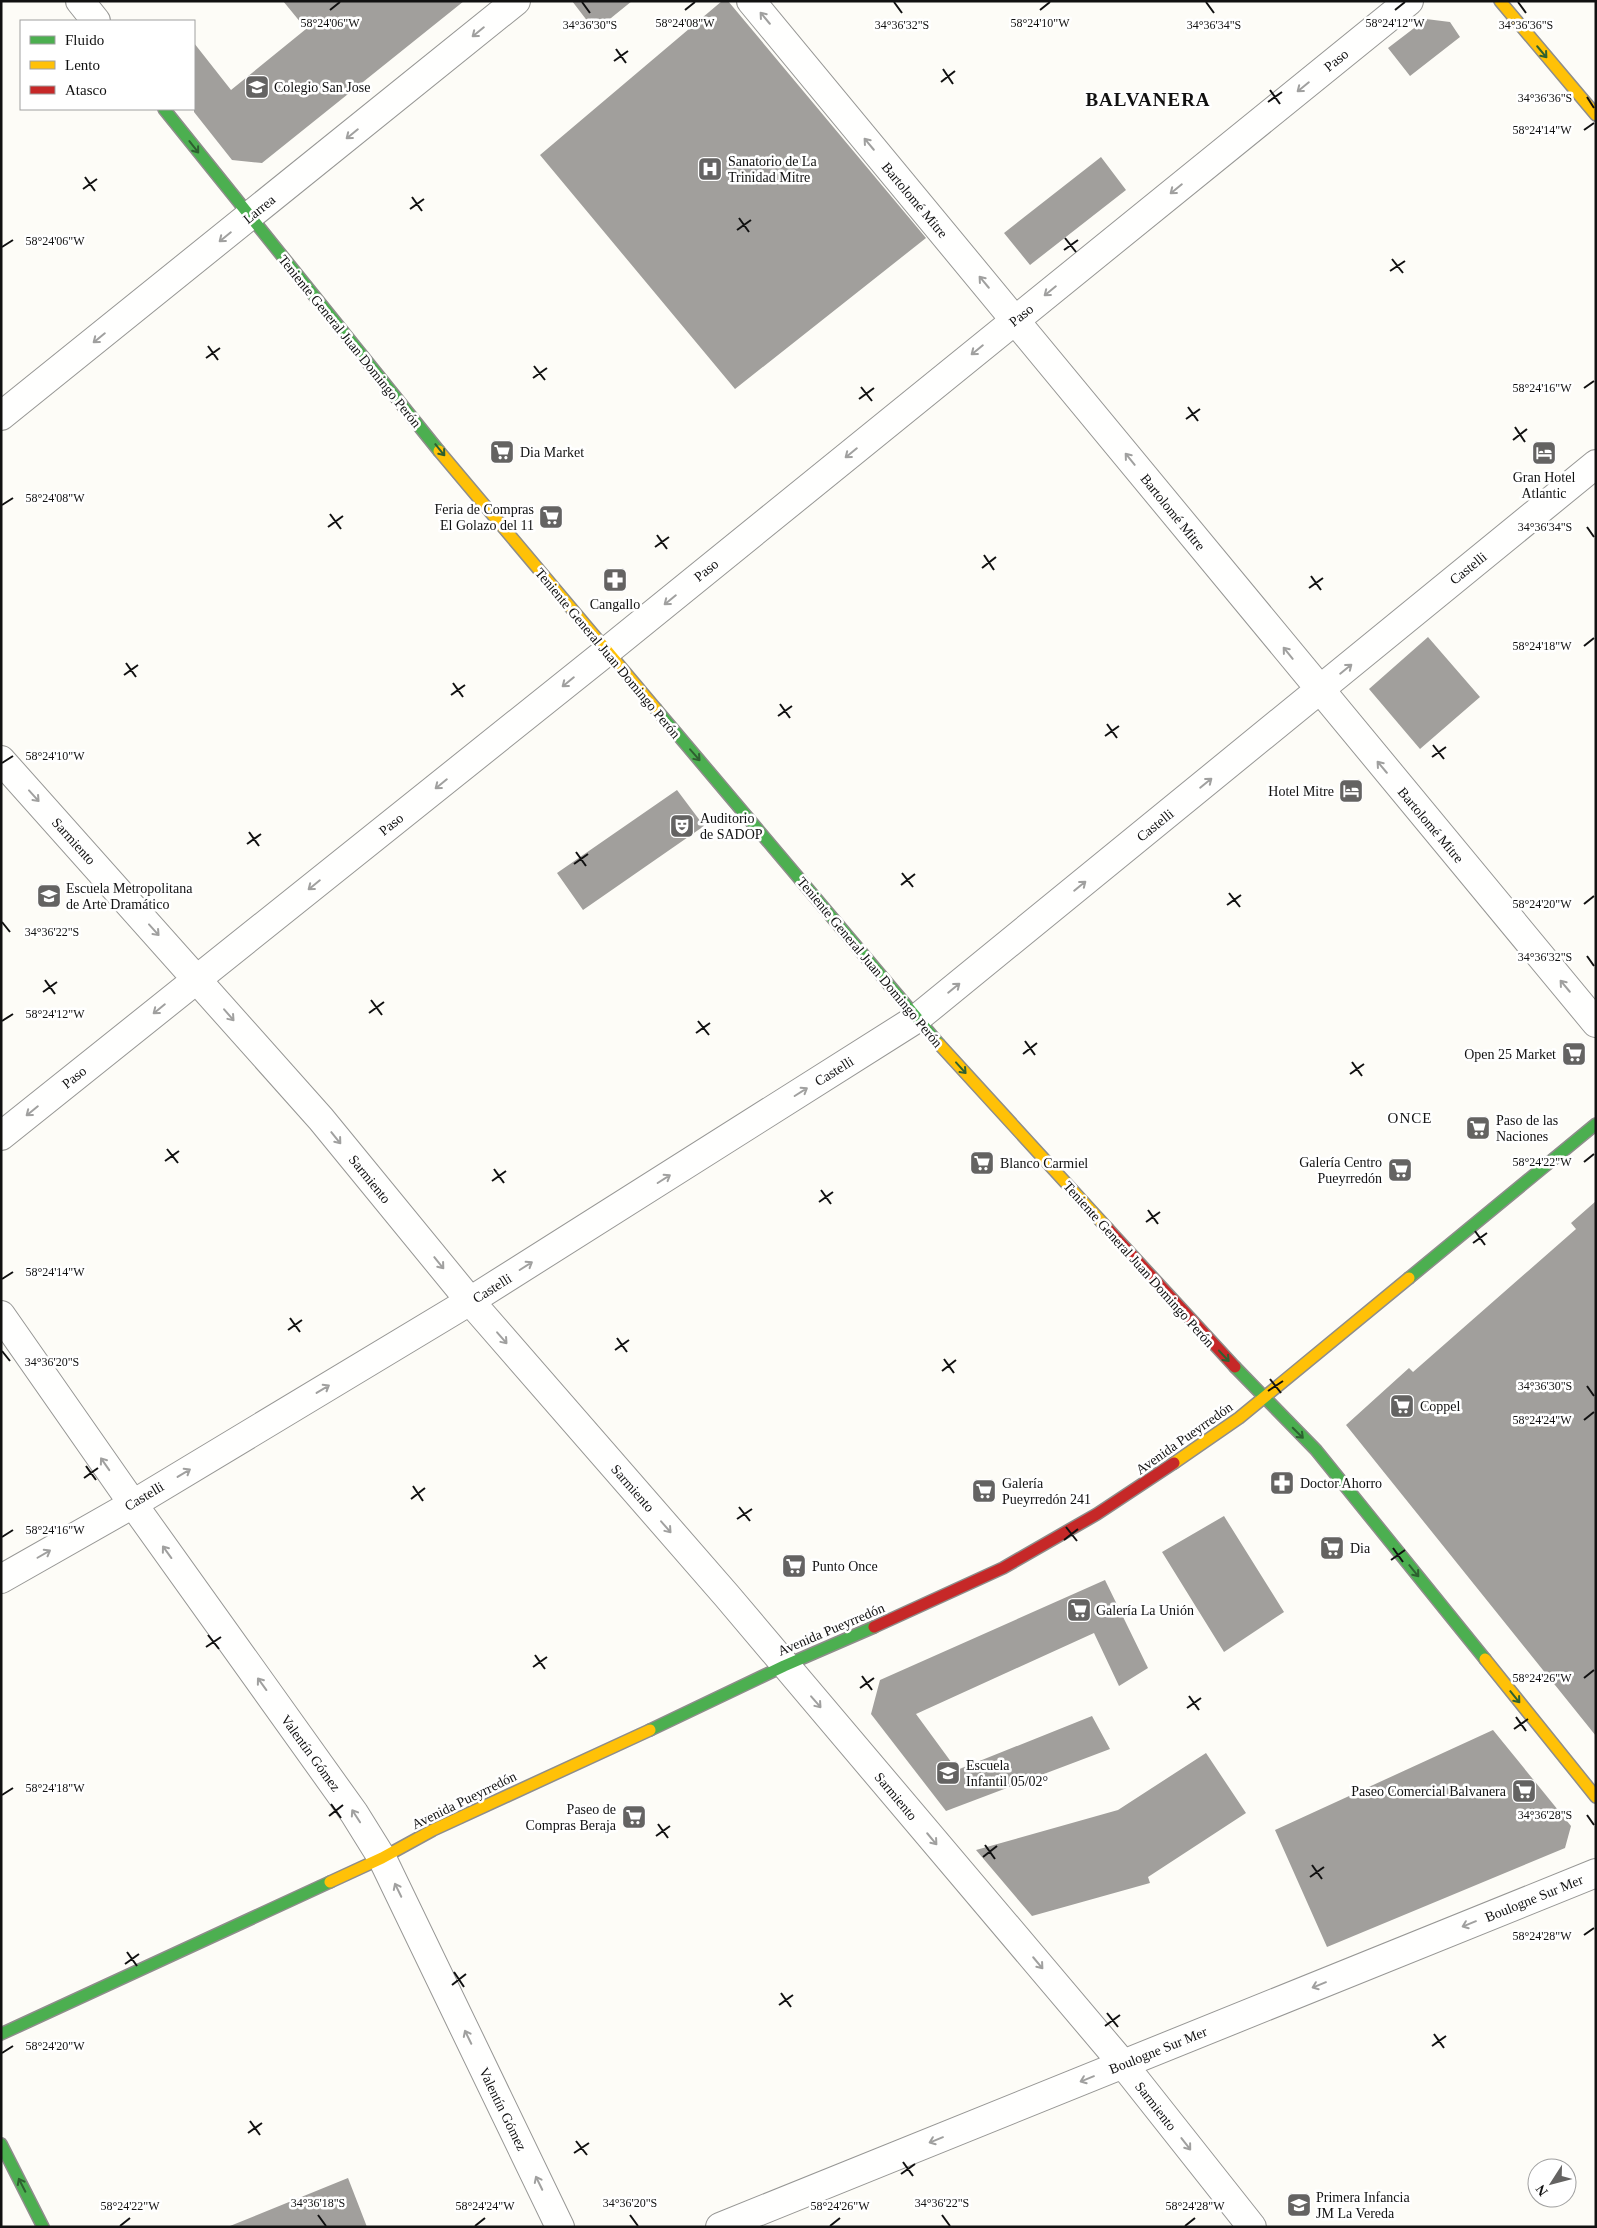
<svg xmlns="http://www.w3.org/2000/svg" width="1597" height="2228" viewBox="0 0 1597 2228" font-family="'Times New Roman',serif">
	<rect width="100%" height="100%" fill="#fdfcf7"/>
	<path fill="#a19f9c" d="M283,1H464L262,163L232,160L194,112V43L231,90L306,29Z
		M572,1H632L595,31Z
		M722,1H728L926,238L735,389L540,155Z
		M1426,19L1450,22L1460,37L1410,76L1388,48Z
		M1101,157L1126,190L1030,265L1004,233Z
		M1428,637L1480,697L1420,749L1369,689Z
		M677,790L704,826L583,910L557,873Z
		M1596,1201V1736L1346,1425L1409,1368L1413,1372L1576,1229L1571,1223Z
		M1224,1516L1284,1612L1224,1652L1162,1552Z
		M1105,1580L1148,1668L1119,1686L1094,1633L916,1714L957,1770L1092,1716L1110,1749L946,1811L871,1714L880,1680Z
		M1493,1730L1571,1826L1565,1848L1327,1947L1275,1830Z
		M1206,1753L1246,1813L1148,1877L1150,1883L1032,1916L976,1850L1118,1810Z
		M348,2178L367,2227H230V2226Z"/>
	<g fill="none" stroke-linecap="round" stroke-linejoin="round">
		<defs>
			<path id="street" d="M80,1L96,21
				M751,1L1596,1023
				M1,416L516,1
				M1,760L321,1119L470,1301L727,1596L1123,2064L1252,2227
				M1,1136L606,652L1409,1
				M1,1315L133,1504L354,1813L382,1858L560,2227
				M1,1579L133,1504L470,1301L916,1019L1596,464
				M720,2227L1596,1873"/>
			<path id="fast" d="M164,109L439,451
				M656,709L939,1044
				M1409,1278L1596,1124
				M1235,1367L1316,1450L1485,1659
				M650,1730L784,1666L874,1627
				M1,2034L330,1882
				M1,2144L43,2227"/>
			<path id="slow" d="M1500,1L1596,115
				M439,451L656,709
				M939,1044L1108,1229
				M1174,1463L1239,1418L1409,1278
				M1485,1659L1596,1797
				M330,1882L382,1858L433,1830L650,1730"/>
			<path id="jam" d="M1108,1229L1235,1367
				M874,1627L1003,1568L1097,1514L1174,1463"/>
		</defs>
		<use href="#street" stroke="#979795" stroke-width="30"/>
		<use href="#fast" stroke="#8e8d8b" stroke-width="14"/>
		<use href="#slow" stroke="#8e8d8b" stroke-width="14"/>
		<use href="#jam" stroke="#8e8d8b" stroke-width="14"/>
		<use href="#street" stroke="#fffffe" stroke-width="28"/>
		<use href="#fast" stroke="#4caf50" stroke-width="11"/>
		<use href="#slow" stroke="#ffc107" stroke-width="11"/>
		<use href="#jam" stroke="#c62828" stroke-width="11"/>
	</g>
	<defs><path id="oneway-shaft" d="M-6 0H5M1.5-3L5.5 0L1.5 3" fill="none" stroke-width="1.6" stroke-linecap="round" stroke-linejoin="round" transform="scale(1.25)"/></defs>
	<g stroke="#a0a09f">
		<use href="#oneway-shaft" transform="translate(765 18) rotate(-130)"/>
		<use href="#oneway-shaft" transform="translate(478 32) rotate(141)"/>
		<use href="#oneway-shaft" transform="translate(1303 87) rotate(141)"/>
		<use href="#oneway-shaft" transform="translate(352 134) rotate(141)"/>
		<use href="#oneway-shaft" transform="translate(869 144) rotate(-130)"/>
		<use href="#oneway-shaft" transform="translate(1176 189) rotate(141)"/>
		<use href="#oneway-shaft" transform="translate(225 237) rotate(141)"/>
		<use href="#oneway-shaft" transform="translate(984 282) rotate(-130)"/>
		<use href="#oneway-shaft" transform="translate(1050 291) rotate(141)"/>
		<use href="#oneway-shaft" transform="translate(99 338) rotate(141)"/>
		<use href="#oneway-shaft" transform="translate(977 350) rotate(141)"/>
		<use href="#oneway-shaft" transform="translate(851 453) rotate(141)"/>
		<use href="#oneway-shaft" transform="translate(1130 459) rotate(-129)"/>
		<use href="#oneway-shaft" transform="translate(670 600) rotate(141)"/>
		<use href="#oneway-shaft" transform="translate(1288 653) rotate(-129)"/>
		<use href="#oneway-shaft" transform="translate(1346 669) rotate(-39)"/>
		<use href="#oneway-shaft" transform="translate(568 682) rotate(141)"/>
		<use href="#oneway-shaft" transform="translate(1382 767) rotate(-130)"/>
		<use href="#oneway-shaft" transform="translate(1206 783) rotate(-39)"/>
		<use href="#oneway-shaft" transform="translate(441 784) rotate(141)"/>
		<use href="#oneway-shaft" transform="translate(34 796) rotate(48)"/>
		<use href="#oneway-shaft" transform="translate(314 885) rotate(141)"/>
		<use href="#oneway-shaft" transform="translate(1080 886) rotate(-39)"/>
		<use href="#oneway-shaft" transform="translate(154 930) rotate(48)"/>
		<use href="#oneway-shaft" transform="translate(1565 986) rotate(-130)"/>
		<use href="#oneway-shaft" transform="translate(954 988) rotate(-39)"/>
		<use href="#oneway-shaft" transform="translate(159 1009) rotate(141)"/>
		<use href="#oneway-shaft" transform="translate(229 1015) rotate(49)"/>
		<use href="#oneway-shaft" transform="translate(801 1092) rotate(-32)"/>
		<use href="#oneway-shaft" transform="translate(32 1111) rotate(141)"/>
		<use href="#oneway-shaft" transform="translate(336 1138) rotate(51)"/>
		<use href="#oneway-shaft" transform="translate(664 1179) rotate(-32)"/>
		<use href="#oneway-shaft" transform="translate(439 1263) rotate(51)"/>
		<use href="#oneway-shaft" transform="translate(526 1266) rotate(-32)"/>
		<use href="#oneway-shaft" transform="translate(502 1338) rotate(49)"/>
		<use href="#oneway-shaft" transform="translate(323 1389) rotate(-31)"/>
		<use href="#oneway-shaft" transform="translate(105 1464) rotate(-125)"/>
		<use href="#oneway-shaft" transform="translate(184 1473) rotate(-31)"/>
		<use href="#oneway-shaft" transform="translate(666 1527) rotate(49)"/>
		<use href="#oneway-shaft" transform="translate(167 1552) rotate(-126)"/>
		<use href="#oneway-shaft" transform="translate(44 1554) rotate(-30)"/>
		<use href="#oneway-shaft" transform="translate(262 1684) rotate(-126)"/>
		<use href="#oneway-shaft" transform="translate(816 1702) rotate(49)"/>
		<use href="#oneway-shaft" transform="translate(356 1816) rotate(-123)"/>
		<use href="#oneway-shaft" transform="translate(932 1839) rotate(50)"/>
		<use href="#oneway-shaft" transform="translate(398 1890) rotate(-116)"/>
		<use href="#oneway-shaft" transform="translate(1469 1924) rotate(158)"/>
		<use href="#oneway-shaft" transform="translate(1038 1963) rotate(50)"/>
		<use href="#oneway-shaft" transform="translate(1319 1985) rotate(158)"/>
		<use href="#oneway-shaft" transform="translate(468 2037) rotate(-116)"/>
		<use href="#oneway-shaft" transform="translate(1087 2079) rotate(158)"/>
		<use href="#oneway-shaft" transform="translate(936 2140) rotate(158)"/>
		<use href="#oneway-shaft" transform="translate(1186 2144) rotate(52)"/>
		<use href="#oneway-shaft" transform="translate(539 2183) rotate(-116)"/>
	</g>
	<g stroke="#2e6030">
		<use href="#oneway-shaft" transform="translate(1542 52) rotate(50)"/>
		<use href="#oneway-shaft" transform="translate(194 147) rotate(52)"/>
		<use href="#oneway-shaft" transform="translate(440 450) rotate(51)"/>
		<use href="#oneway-shaft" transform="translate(695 755) rotate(49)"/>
		<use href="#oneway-shaft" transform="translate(961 1068) rotate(48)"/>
		<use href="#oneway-shaft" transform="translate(1224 1356) rotate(47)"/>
		<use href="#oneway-shaft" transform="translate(1298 1433) rotate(45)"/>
		<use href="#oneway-shaft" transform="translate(1414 1571) rotate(51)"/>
		<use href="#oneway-shaft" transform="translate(1515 1697) rotate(51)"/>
		<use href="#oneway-shaft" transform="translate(22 2185) rotate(-117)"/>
	</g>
	<path fill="none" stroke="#111" stroke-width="2" d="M582,2L590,13M894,2L902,13M1206,2L1214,13M1518,2L1526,13M330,10L340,2M685,10L695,2M1040,10L1050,2M1395,10L1405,2M616,49L626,63M614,61L628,51M943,69L953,84M941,82L955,71M1270,90L1280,104M1587,97L1594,108M1268,102L1282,92M1584,130L1594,123M85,177L95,191M83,189L97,179M412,197L422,211M410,209L424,199M739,218L749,232M737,230L751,220M1065,238L1076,252M2,247L13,240M1064,250L1078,240M1392,259L1403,273M1390,271L1405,261M208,346L218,360M206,358L220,348M534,366L545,380M533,378L547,368M861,387L872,401M1584,388L1594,381M859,399L874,388M1188,407L1198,421M1186,419L1200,409M1515,427L1525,442M1513,440L1527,429M2,505L13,498M330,514L341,529M328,527L343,516M1587,527L1594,537M657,535L667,549M655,547L669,537M984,555L994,570M982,568L996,557M1311,576L1321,590M1309,588L1323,578M1584,646L1594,638M126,663L136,677M124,675L138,665M453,683L463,697M451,695L465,685M780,704L790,718M778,716L792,706M1107,724L1117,738M1105,736L1119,726M1433,745L1444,759M1432,757L1446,747M2,763L13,756M249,832L259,846M247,844L261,834M576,852L586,866M574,864L588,854M902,873L913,887M901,885L915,874M1229,893L1240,907M1584,904L1594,896M1227,905L1241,895M2,922L10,932M1587,956L1594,966M45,980L55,994M43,992L57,982M371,1000L382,1015M369,1013L384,1002M2,1021L13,1014M698,1021L709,1035M696,1033L710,1023M1025,1041L1035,1055M1023,1054L1037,1043M1352,1062L1362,1076M1350,1074L1364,1064M167,1149L178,1163M165,1161L179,1151M1584,1162L1594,1154M494,1169L504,1183M492,1181L506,1171M821,1190L831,1204M819,1202L833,1192M1148,1210L1158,1224M1146,1222L1160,1212M1475,1231L1485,1245M1473,1243L1487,1233M2,1279L13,1272M290,1318L300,1332M288,1330L302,1320M617,1338L627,1352M615,1350L629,1340M2,1351L10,1361M944,1359L954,1373M942,1371L956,1360M1270,1379L1281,1393M1587,1386L1594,1396M1268,1391L1283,1381M1584,1420L1594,1412M86,1466L96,1480M84,1478L98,1468M413,1486L423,1501M411,1499L425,1488M739,1507L750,1521M737,1519L752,1509M1066,1527L1077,1541M2,1537L13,1530M1064,1540L1078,1529M1393,1548L1403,1562M1391,1560L1405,1550M208,1635L219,1649M206,1647L221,1637M535,1655L545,1669M533,1667L547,1657M862,1676L872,1690M1584,1678L1594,1670M860,1688L874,1678M1189,1696L1199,1710M1187,1708L1201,1698M1516,1717L1526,1731M1514,1729L1528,1719M2,1795L13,1788M331,1804L341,1818M1587,1815L1594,1825M329,1816L343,1805M658,1824L668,1838M656,1836L670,1826M985,1845L995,1859M983,1857L997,1846M1312,1865L1322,1879M1310,1877L1324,1867M1584,1935L1594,1928M127,1952L137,1966M125,1964L139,1954M454,1972L464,1987M452,1985L466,1974M781,1993L791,2007M779,2005L793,1995M1107,2013L1118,2027M1105,2026L1120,2015M1434,2034L1444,2048M1432,2046L1446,2036M2,2053L13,2046M250,2121L260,2135M248,2133L262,2123M576,2141L587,2155M574,2153L589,2143M903,2162L913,2176M901,2174L915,2164M318,2215L326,2226M630,2215L638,2226M942,2215L950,2226M120,2226L130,2218M475,2226L485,2218M830,2226L840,2218M1185,2226L1195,2218"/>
	<defs>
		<symbol id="school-square" viewBox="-11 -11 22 22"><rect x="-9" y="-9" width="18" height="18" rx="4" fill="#646362" stroke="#fff"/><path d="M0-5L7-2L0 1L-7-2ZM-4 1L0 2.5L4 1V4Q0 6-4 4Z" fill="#fff"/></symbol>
		<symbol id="hospital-square" viewBox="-11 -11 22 22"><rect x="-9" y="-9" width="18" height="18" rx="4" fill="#646362" stroke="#fff"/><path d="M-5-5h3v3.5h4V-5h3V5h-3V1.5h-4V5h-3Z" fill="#fff"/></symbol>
		<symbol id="supermarket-square" viewBox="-11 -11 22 22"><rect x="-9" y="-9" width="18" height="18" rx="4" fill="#646362" stroke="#fff"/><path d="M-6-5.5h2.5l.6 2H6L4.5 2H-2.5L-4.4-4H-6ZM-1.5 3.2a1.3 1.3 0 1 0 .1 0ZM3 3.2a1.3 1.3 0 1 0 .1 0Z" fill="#fff"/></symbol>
		<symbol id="hotel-square" viewBox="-11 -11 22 22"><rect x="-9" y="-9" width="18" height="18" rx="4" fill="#646362" stroke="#fff"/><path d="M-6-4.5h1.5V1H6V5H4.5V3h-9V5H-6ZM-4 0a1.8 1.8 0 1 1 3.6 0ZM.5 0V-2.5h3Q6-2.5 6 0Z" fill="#fff"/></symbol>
		<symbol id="pharmacy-square" viewBox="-11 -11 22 22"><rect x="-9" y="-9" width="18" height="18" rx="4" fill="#646362" stroke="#fff"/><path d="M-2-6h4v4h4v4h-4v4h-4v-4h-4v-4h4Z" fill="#fff"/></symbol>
		<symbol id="theatre-square" viewBox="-11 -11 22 22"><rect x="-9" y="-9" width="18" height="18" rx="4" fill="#646362" stroke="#fff"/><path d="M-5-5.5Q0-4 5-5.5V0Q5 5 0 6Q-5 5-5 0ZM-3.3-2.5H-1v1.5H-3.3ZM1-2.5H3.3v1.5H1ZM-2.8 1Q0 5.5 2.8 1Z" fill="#fff"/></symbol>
		<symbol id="university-square" viewBox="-11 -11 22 22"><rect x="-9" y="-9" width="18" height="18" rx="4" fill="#646362" stroke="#fff"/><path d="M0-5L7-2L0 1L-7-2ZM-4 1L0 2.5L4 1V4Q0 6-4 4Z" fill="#fff"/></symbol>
	</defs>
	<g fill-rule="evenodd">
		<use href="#school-square" x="243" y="73" width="28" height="28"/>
		<use href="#hospital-square" x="696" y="155" width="28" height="28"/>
		<use href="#supermarket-square" x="488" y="438" width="28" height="28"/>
		<use href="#hotel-square" x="1530" y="439" width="28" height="28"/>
		<use href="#supermarket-square" x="537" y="503" width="28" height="28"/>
		<use href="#pharmacy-square" x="601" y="566" width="28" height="28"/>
		<use href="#hotel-square" x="1337" y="777" width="28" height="28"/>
		<use href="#theatre-square" x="668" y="812" width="28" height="28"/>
		<use href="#university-square" x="35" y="882" width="28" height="28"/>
		<use href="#supermarket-square" x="1560" y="1040" width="28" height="28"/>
		<use href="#supermarket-square" x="1464" y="1114" width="28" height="28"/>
		<use href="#supermarket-square" x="968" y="1149" width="28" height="28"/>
		<use href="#supermarket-square" x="1386" y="1156" width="28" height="28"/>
		<use href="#supermarket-square" x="1388" y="1392" width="28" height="28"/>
		<use href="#pharmacy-square" x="1268" y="1469" width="28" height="28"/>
		<use href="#supermarket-square" x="970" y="1477" width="28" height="28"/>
		<use href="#supermarket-square" x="1318" y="1534" width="28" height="28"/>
		<use href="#supermarket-square" x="780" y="1552" width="28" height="28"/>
		<use href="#supermarket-square" x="1065" y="1596" width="28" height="28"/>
		<use href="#school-square" x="934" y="1759" width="28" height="28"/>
		<use href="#supermarket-square" x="1510" y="1777" width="28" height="28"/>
		<use href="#supermarket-square" x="620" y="1803" width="28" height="28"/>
		<use href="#school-square" x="1285" y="2191" width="28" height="28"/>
	</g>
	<g text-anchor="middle" stroke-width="5" stroke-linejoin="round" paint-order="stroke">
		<g font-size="14" fill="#111" stroke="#fff">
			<text transform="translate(1336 60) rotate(-39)" y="5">Paso</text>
			<text transform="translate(915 200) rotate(50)" y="5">Bartolomé Mitre</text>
			<text transform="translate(259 209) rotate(-39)" y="5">Larrea</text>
			<text transform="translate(1021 315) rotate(-39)" y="5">Paso</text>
			<text transform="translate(350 341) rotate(51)" y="5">Teniente General Juan Domingo Perón</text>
			<text transform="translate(1173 512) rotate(51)" y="5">Bartolomé Mitre</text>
			<text transform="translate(1468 568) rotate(-39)" y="5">Castelli</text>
			<text transform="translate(706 570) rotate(-39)" y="5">Paso</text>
			<text transform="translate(608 653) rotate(50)" y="5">Teniente General Juan Domingo Perón</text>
			<text transform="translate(391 824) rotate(-39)" y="5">Paso</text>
			<text transform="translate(1155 825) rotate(-39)" y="5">Castelli</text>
			<text transform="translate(1431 825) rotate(50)" y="5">Bartolomé Mitre</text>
			<text transform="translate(74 841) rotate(48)" y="5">Sarmiento</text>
			<text transform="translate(870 962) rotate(50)" y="5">Teniente General Juan Domingo Perón</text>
			<text transform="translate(834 1071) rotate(-32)" y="5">Castelli</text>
			<text transform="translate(74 1077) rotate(-39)" y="5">Paso</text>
			<text transform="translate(370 1179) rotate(51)" y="5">Sarmiento</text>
			<text transform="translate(1139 1264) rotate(48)" y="5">Teniente General Juan Domingo Perón</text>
			<text transform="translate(492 1288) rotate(-32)" y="5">Castelli</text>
			<text transform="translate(1184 1438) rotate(-35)" y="5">Avenida Pueyrredón</text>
			<text transform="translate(633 1488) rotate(49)" y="5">Sarmiento</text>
			<text transform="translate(144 1496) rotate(-31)" y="5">Castelli</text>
			<text transform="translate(831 1629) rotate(-23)" y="5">Avenida Pueyrredón</text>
			<text transform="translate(311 1753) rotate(54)" y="5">Valentín Gómez</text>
			<text transform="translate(896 1796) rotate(50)" y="5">Sarmiento</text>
			<text transform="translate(464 1800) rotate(-26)" y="5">Avenida Pueyrredón</text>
			<text transform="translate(1534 1898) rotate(-22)" y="5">Boulogne Sur Mer</text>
			<text transform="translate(1158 2050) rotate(-22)" y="5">Boulogne Sur Mer</text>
			<text transform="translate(1156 2106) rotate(52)" y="5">Sarmiento</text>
			<text transform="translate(503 2109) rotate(64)" y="5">Valentín Gómez</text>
		</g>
		<g font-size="14" fill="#111" stroke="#fff" text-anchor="start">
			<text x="274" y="92">Colegio San Jose</text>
			<text x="728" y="166">Sanatorio de La<tspan x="728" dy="16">Trinidad Mitre</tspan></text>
			<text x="520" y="457">Dia Market</text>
			<text x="1544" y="482" text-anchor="middle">Gran Hotel<tspan x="1544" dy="16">Atlantic</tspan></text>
			<text x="534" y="514" text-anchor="end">Feria de Compras<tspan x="534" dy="16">El Golazo del 11</tspan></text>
			<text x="615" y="609" text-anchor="middle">Cangallo</text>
			<text x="1334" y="796" text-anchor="end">Hotel Mitre</text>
			<text x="700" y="823">Auditorio<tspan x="700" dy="16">de SADOP</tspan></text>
			<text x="66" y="893">Escuela Metropolitana<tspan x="66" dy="16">de Arte Dramático</tspan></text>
			<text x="1556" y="1059" text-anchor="end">Open 25 Market</text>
			<text x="1496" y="1125">Paso de las<tspan x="1496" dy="16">Naciones</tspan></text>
			<text x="1382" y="1167" text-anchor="end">Galería Centro<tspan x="1382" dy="16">Pueyrredón</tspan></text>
			<text x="1000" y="1168">Blanco Carmiel</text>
			<text x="1420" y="1411">Coppel</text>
			<text x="1002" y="1488">Galería<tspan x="1002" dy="16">Pueyrredón 241</tspan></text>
			<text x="1300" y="1488">Doctor Ahorro</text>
			<text x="1350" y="1553">Dia</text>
			<text x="812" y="1571">Punto Once</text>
			<text x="1096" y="1615">Galería La Unión</text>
			<text x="966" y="1770">Escuela<tspan x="966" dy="16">Infantil 05/02°</tspan></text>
			<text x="1506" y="1796" text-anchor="end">Paseo Comercial Balvanera</text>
			<text x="616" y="1814" text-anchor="end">Paseo de<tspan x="616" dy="16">Compras Beraja</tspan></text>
			<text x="1316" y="2202">Primera Infancia<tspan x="1316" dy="16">JM La Vereda</tspan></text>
		</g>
		<g font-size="15" letter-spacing="1" fill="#111" stroke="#fff">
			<text x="1410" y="1123">ONCE</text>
		</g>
		<g font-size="19" font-weight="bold" letter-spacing="1" fill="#111" stroke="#fff">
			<text x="1148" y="106">BALVANERA</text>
		</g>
	</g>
	<g font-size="12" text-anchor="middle" fill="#111" stroke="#fff" stroke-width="5" stroke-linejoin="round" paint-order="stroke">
		<text x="330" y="27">58°24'06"W</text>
		<text x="685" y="27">58°24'08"W</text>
		<text x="1040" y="27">58°24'10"W</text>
		<text x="1395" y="27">58°24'12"W</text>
		<text x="1526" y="29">34°36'36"S</text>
		<text x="590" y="29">34°36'30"S</text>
		<text x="902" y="29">34°36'32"S</text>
		<text x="1214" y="29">34°36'34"S</text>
		<text x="1545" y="102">34°36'36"S</text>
		<text x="1542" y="134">58°24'14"W</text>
		<text x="55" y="245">58°24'06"W</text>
		<text x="1542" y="392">58°24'16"W</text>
		<text x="55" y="502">58°24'08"W</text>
		<text x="1545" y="531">34°36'34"S</text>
		<text x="1542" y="650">58°24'18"W</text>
		<text x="55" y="760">58°24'10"W</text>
		<text x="1542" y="908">58°24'20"W</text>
		<text x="52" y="936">34°36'22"S</text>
		<text x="1545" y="961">34°36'32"S</text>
		<text x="55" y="1018">58°24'12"W</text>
		<text x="1542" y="1166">58°24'22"W</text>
		<text x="55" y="1276">58°24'14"W</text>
		<text x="52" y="1366">34°36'20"S</text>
		<text x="1545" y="1390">34°36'30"S</text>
		<text x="1542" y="1424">58°24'24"W</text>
		<text x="55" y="1534">58°24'16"W</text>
		<text x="1542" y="1682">58°24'26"W</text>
		<text x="55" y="1792">58°24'18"W</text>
		<text x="1545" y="1819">34°36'28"S</text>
		<text x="1542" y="1940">58°24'28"W</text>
		<text x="55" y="2050">58°24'20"W</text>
		<text x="318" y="2207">34°36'18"S</text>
		<text x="630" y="2207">34°36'20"S</text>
		<text x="942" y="2207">34°36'22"S</text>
		<text x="130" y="2210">58°24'22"W</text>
		<text x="485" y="2210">58°24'24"W</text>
		<text x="840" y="2210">58°24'26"W</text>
		<text x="1195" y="2210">58°24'28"W</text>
	</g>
	<rect width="1597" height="2228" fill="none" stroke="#111111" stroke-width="5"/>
	<rect x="20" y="20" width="175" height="90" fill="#ffffff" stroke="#a0a0a0"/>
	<rect x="30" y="36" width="25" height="8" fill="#4caf50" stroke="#a0a0a0"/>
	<text x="65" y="45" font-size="15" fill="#111111">Fluido</text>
	<rect x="30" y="61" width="25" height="8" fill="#ffc107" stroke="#a0a0a0"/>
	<text x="65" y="70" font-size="15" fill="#111111">Lento</text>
	<rect x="30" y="86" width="25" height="8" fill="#c62828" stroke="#a0a0a0"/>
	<text x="65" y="95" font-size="15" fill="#111111">Atasco</text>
	<g transform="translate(1552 2183) rotate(234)"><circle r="24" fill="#ffffff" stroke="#a0a0a0"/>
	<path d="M0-4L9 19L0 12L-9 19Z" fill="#646362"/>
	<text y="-8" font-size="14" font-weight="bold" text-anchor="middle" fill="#111111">N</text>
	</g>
</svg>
